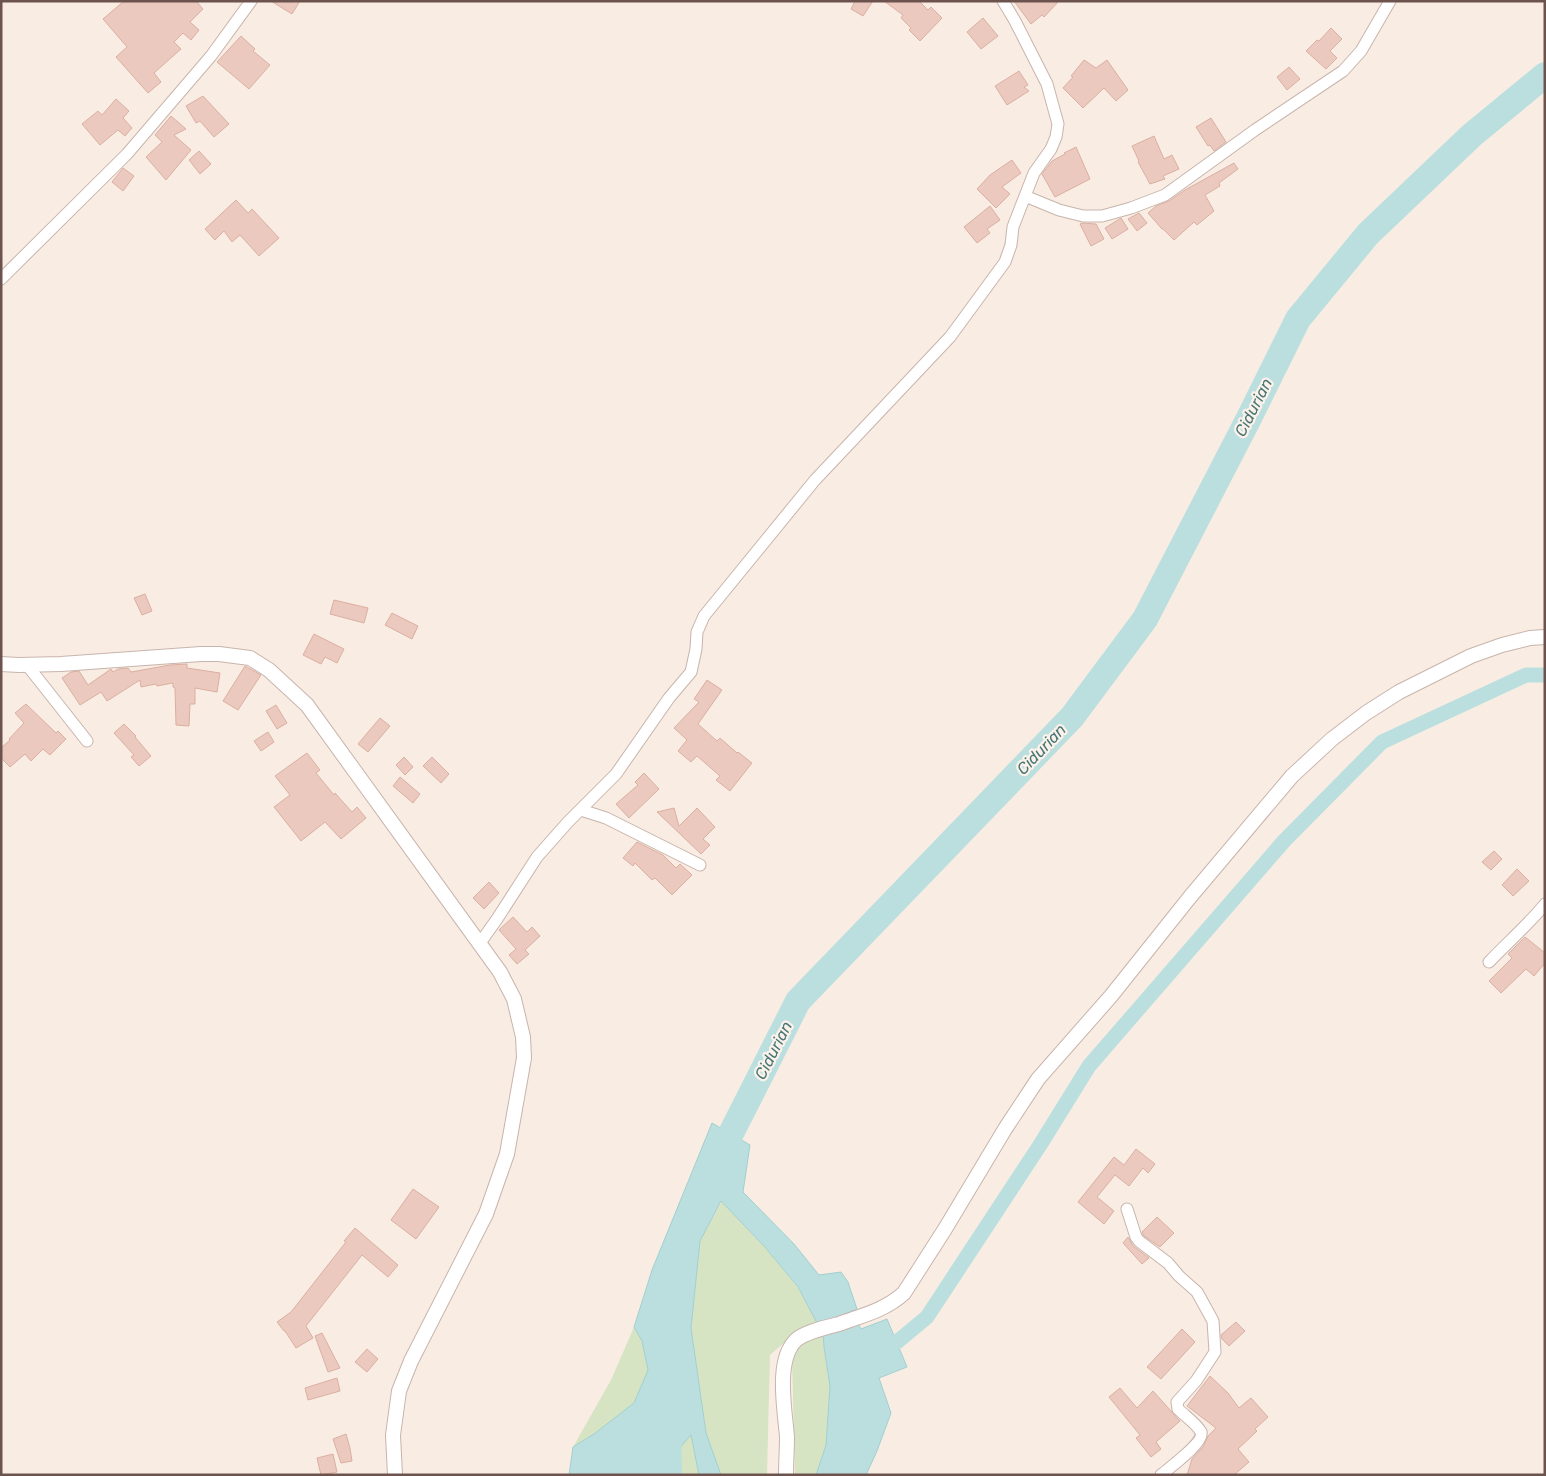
<svg xmlns="http://www.w3.org/2000/svg" width="1546" height="1476" viewBox="0 0 1546 1476" font-family="Rubik,sans-serif">
	<rect width="100%" height="100%" fill="#f9ede3"/>
	<path fill="#d6e4c4" d="M722,1201L764,1246L798,1288L818,1325L801,1328L770,1355L767,1475H721L706,1433L691,1328L700,1241Z
		M634,1327L642,1341L648,1370L634,1403L594,1434L573,1447L611,1380Z
		M823,1332L824,1348L830,1386L826,1445L816,1475H795L792,1359L802,1343Z
		M691,1434L699,1475H656Z"/>
	<path fill="#bbdfdf" stroke="#a2cfd0" d="M712,1123L750,1145L743,1192L794,1244L819,1275L841,1272L848,1282L857,1309L818,1325L798,1287L764,1246L721,1201L700,1241L691,1328L706,1433L721,1475H699L691,1435L656,1475H569L573,1447L594,1434L634,1403L648,1370L642,1341L634,1327L652,1270Z
		M887,1319L907,1367L879,1378L891,1413L877,1451L866,1475H816L826,1445L830,1386L824,1347L823,1332L857,1321L861,1329Z"/>
	<g fill="none" stroke-linecap="round" stroke-linejoin="round">
		<path stroke="#bbdfdf" stroke-width="15" d="M878,1349L897,1342L927,1317L1040,1145L1089,1066L1284,841L1382,742L1526,675H1545"/>
		<path stroke="#bbdfdf" stroke-width="26" d="M715,1165L798,1001L1072,717L1145,619L1248,420L1298,319L1368,234L1472,135L1545,75
			M668,1426L669,1475"/>
	</g>
	<path fill="#ebc9bf" stroke="#dbafa1" d="M124,1H196L203,9L190,22L199,30L191,40L183,33L174,42L181,49L154,73L161,82L148,93L116,57L127,47L103,19Z
		M271,1H300L292,14Z
		M855,1H873L863,16L851,9Z
		M884,1H919L928,10L931,7L942,18L920,41L909,30L911,28L901,18L903,15Z
		M1014,1H1059L1044,17L1042,15L1031,24Z
		M983,18L998,36L981,49L967,32Z
		M1331,28L1342,39L1330,51L1337,58L1326,69L1306,51L1317,40L1319,41Z
		M241,36L255,49L253,51L270,65L249,89L217,62Z
		M1084,60L1096,68L1107,60L1128,90L1116,101L1104,88L1083,108L1063,88L1073,77L1071,76Z
		M1289,67L1300,79L1287,90L1277,77Z
		M1019,71L1028,85L1024,87L1029,91L1007,105L995,86Z
		M203,96L229,124L214,137L200,121L196,123L186,106Z
		M116,99L129,111L123,118L132,128L125,136L118,130L100,145L82,124L98,111L102,115Z
		M171,116L186,129L174,135L191,150L166,180L146,157L162,142L155,135Z
		M1211,118L1226,142L1214,151L1210,145L1208,146L1196,127Z
		M1154,136L1164,159L1172,155L1179,169L1163,176L1165,179L1150,184L1138,162L1139,161L1132,146Z
		M1076,147L1090,179L1055,197L1042,174L1052,161L1065,154L1064,153Z
		M199,151L211,164L200,174L189,160Z
		M1012,160L1021,173L1002,187L1010,194L996,208L977,189L990,175Z
		M1234,163L1238,169L1219,183L1220,186L1205,195L1214,211L1197,225L1194,222L1174,240L1163,229H1162L1148,213L1156,206L1169,201L1185,190Z
		M123,168L134,176L123,191L112,182Z
		M236,200L248,213L252,209L279,238L259,256L240,235L232,242L224,231L215,240L205,229Z
		M990,206L1000,220L987,229L990,233L977,243L964,227Z
		M1139,213L1147,223L1137,231L1128,219Z
		M1121,218L1128,229L1112,239L1105,228Z
		M1082,223L1096,224L1104,239L1091,246L1080,224Z
		M145,594L152,611L142,615L134,598Z
		M334,600L368,608L364,623L330,614Z
		M392,613L418,626L412,639L385,625Z
		M314,634L344,649L337,663L325,657L321,664L303,655Z
		M187,664V668L220,673L217,692L195,688V704H190L189,726L176,725L175,688L173,687V683L157,686L156,684L141,687L140,680L107,701L101,692L80,705L62,678L71,672L79,671L88,685L111,669L113,672L118,669L128,668L131,672L170,665Z
		M245,666L261,675L238,710L223,701Z
		M707,680L722,690L698,724L717,741L720,738L737,753L738,752L752,763L730,791L716,780L720,776L697,756L691,762L678,751L687,740L674,728L699,702L694,699Z
		M26,704L56,733L58,731L66,739L50,755L43,749L31,761L25,754L10,767L1,758V748L10,740L9,739L24,723L15,713Z
		M276,705L287,723L277,729L266,711Z
		M380,718L390,726L368,752L358,744Z
		M124,724L136,736L135,737L151,756L139,766L131,757L134,755L114,733Z
		M268,732L274,742L261,751L254,741Z
		M307,753L320,770L316,773L334,795L335,793L352,812L357,807L366,818L341,839L325,822L301,841L274,807L290,795L275,776Z
		M404,757L413,767L405,775L396,765Z
		M432,757L449,774L441,783L423,766Z
		M644,773L659,789L629,818L616,804L638,785L635,782Z
		M400,777L420,794L413,803L393,786Z
		M674,808L679,826L697,808L715,827L703,839L710,845L701,854L657,812Z
		M637,842L663,855L676,868L680,864L692,875L672,895L655,878L652,880L635,863L633,866L623,858Z
		M1494,851L1502,859L1491,870L1482,862Z
		M1517,869L1529,881L1513,896L1502,885Z
		M489,882L499,893L484,909L473,898Z
		M513,917L527,932L532,927L540,936L525,950L529,954L517,964L509,955L516,949L499,930Z
		M1525,937L1545,953V963L1534,976L1526,969L1501,993L1489,981L1512,958L1508,954Z
		M1136,1149L1155,1164L1148,1173L1143,1168L1129,1186L1115,1175L1097,1197L1114,1211L1104,1224L1078,1202L1114,1157L1124,1165Z
		M413,1189L439,1207L416,1239L391,1220Z
		M1157,1217L1174,1233L1160,1247L1144,1236L1142,1232Z
		M355,1228L398,1265L388,1277L362,1255L306,1326L313,1338L296,1348L285,1331H284L277,1322L291,1312L346,1242L344,1241Z
		M1128,1237L1133,1246L1149,1258L1142,1264L1123,1243Z
		M1236,1322L1245,1331L1229,1346L1222,1339L1221,1335Z
		M1182,1329L1195,1342L1161,1379L1147,1367Z
		M322,1333L340,1368L328,1372L315,1336Z
		M367,1349L378,1359L367,1372L355,1362Z
		M1210,1376L1228,1393L1239,1408L1251,1398L1268,1417L1255,1429L1257,1431L1238,1449L1249,1462L1234,1475H1187L1192,1459L1203,1447L1208,1436L1216,1428L1187,1406Z
		M337,1378L340,1391L308,1400L305,1388Z
		M1120,1388L1137,1408L1153,1391L1180,1421L1156,1442L1161,1449L1151,1457L1136,1438L1140,1435L1109,1397Z
		M346,1434L350,1448L352,1461L341,1463L333,1439Z
		M333,1454L337,1472L321,1475L317,1458Z"/>
	<g fill="none" stroke-linecap="round" stroke-linejoin="round">
		<defs>
			<path id="minor" d="M1025,196L1059,210L1083,216H1102L1131,208L1165,195L1255,130L1343,71L1361,51L1390,1
				M1,279L127,154L211,56L251,1
				M27,665L87,741
				M581,810L606,818L700,865
				M480,943L497,919L537,857L568,822L616,774L669,698L691,672L696,649L697,632L704,616L815,480L950,337L1005,262L1011,245L1013,227L1025,196L1034,173L1051,149L1056,137L1058,124L1047,84L1015,21L1003,1
				M1489,962C1507,943 1528,925 1545,904
				M1127,1209L1136,1237L1139,1241L1168,1263L1179,1276L1197,1292L1213,1321L1215,1352L1196,1381L1177,1402L1178,1409C1185,1416 1197,1424 1201,1432C1205,1442 1169,1468 1161,1475"/>
			<path id="tertiary" d="M1,664L19,665L61,664L201,654H219L250,658L269,670L307,705L500,972L514,999L523,1037L524,1058L507,1154L486,1214L411,1361L399,1391L393,1435L395,1475
				M786,1475C786,1462 787,1449 787,1437C785,1411 775,1360 796,1340C805,1332 827,1327 839,1324C863,1315 884,1311 904,1293L945,1229L1005,1129L1038,1079L1111,996L1190,897L1292,776L1332,739L1366,713L1399,692L1471,656L1502,645L1530,638L1545,637"/>
		</defs>
		<use href="#minor" stroke="#c8b4ac" stroke-width="13"/>
		<use href="#tertiary" stroke="#c8b4ac" stroke-width="16"/>
		<use href="#minor" stroke="#fff" stroke-width="11"/>
		<use href="#tertiary" stroke="#fff" stroke-width="14"/>
	</g>
	<g text-anchor="middle" stroke-width="4.5" stroke-linejoin="round" paint-order="stroke">
		<g font-size="16" font-style="italic" fill="#477777" stroke="#fcf2e9">
			<text transform="translate(1253 407) rotate(-63)" y="6">Cidurian</text>
			<text transform="translate(1041 749) rotate(-46)" y="6">Cidurian</text>
			<text transform="translate(773 1050) rotate(-63)" y="6">Cidurian</text>
		</g>
	</g>
	<rect width="1546" height="1476" fill="none" stroke="#6d534d" stroke-width="5"/>
</svg>
